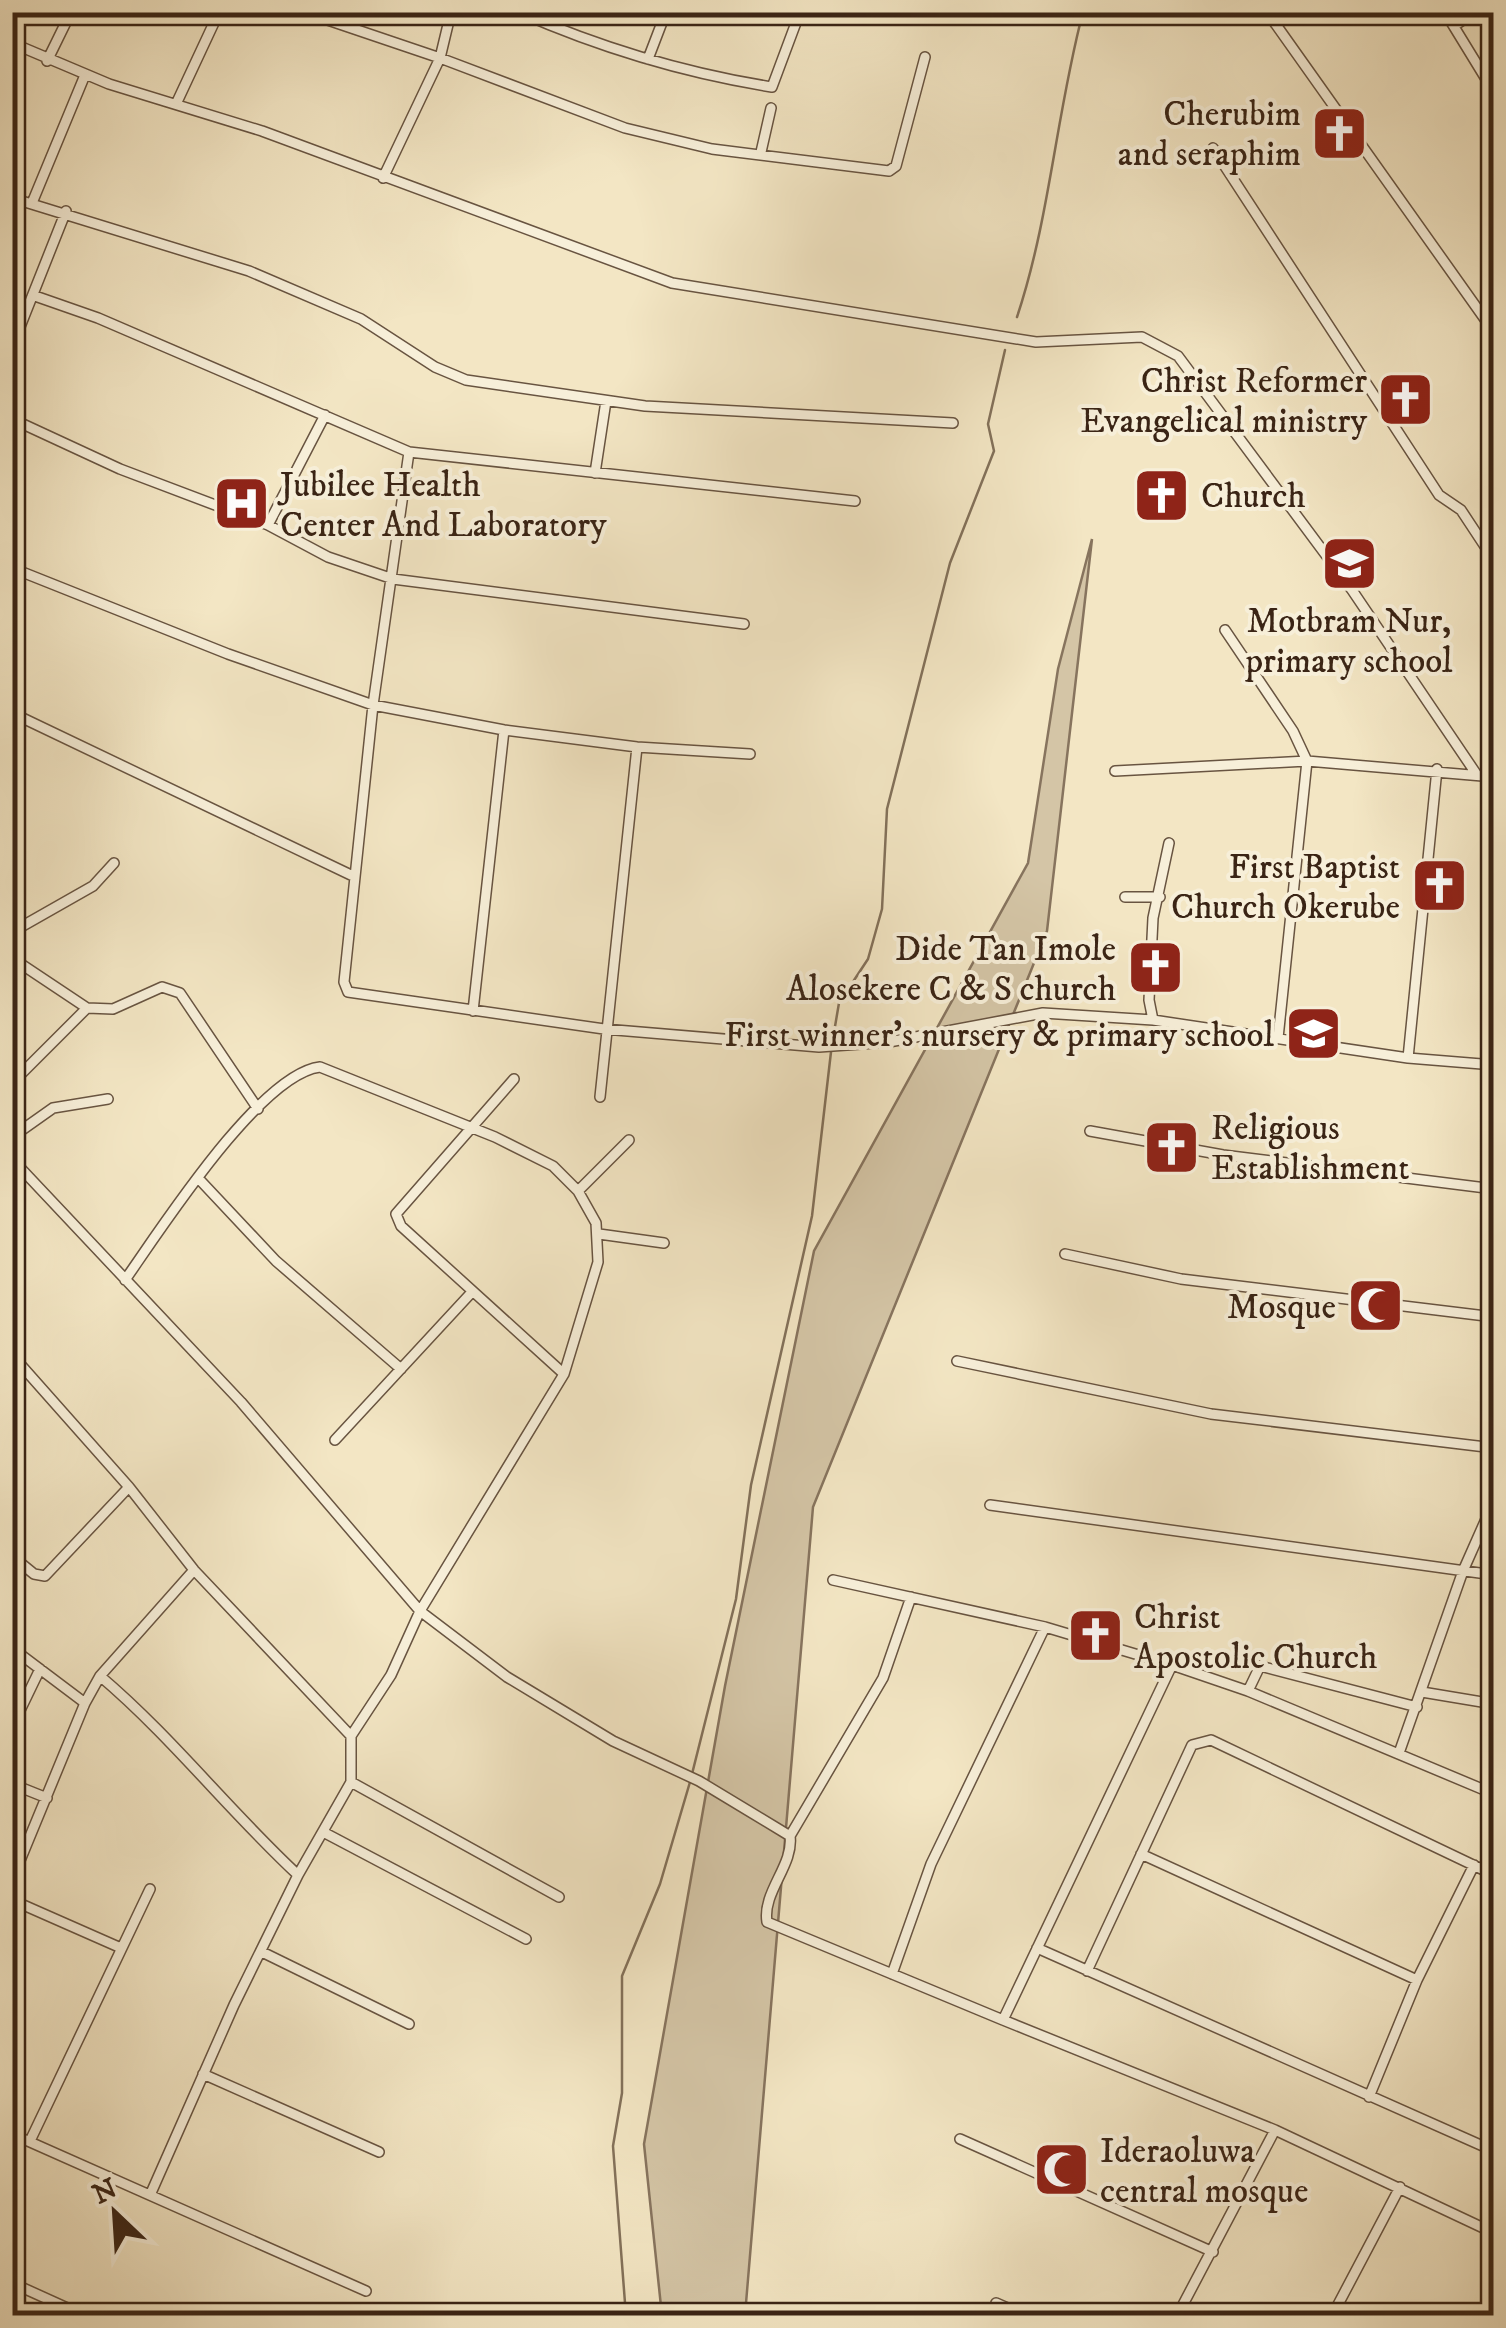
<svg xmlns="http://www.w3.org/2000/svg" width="1506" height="2328" viewBox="0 0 1506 2328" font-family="'IM FELL DW Pica',serif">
	<rect width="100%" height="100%" fill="#f3e6c4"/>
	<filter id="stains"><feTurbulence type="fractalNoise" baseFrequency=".002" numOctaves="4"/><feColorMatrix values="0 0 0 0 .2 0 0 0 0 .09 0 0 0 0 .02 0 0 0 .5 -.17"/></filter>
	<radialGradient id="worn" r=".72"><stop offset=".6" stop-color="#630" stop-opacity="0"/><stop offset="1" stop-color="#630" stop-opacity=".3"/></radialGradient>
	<path fill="#d4c5a6" stroke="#87745e" stroke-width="2.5" d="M1092,539L1047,931L813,1507L745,2315L662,2316L644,2144L725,1686L814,1251L1028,863L1058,669Z"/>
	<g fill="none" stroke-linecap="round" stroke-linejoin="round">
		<path stroke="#83715a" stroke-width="2.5" d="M1017,317C1050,218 1056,114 1083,12
			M832,1044L839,1003L868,959L882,909L887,809L950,563L994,451L988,424L1005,350
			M692,1774L736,1599L751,1485L812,1216L831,1052
			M626,2316L613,2146L622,2093V1976L660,1884L690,1782"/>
		<defs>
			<path id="street" d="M304,12L440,58L625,128L712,149L889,171L896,166L925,57
				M519,12C601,48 684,73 772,87L800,12
				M1267,12L1494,332
				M1445,12L1494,92
				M1454,26L1475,12
				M12,43L109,84L262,131L672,283L1036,342L1142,337L1178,356L1352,590L1477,775
				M648,59L666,12
				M47,61L71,12
				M177,102L219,12
				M1213,148L1439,495L1461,510L1494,560
				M761,152L771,108
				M383,178L440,58L451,12
				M12,198L249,271L361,319L435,367L466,380L645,406L953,423
				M32,203L85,75
				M35,296L98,318L409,452L855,501
				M12,347L66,211
				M12,419L120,469L268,525L328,557L393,579L744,624
				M409,452L373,705L344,982L348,992L604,1029L819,1047L889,1042L1043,1013L1153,1020L1408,1058L1494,1065
				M595,473L606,401
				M268,525L325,415
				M12,568L228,654L373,705L504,730L637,747L750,754
				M1225,630L1293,731L1307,761L1278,1038
				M12,713L353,876
				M1115,771L1307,761L1494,777
				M1125,897H1160
				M12,932L93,886L114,863
				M12,958L87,1008
				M473,1011L504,730
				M1153,1020L1149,1000L1153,918L1169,843
				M1408,1058L1437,769
				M514,1079L396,1214L401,1226L564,1374
				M12,1083L87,1008L113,1009L162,987L180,993L258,1109
				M600,1097L637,747
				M1090,1131L1223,1155L1494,1189
				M12,1137L53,1108L108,1099
				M12,1159L241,1402L420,1611L507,1677L613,1741L699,1781L790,1836C794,1865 762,1892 767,1922L1003,2020
				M198,1178L276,1261L401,1369
				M578,1191L629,1140
				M599,1234L664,1243
				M1065,1254L1181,1279L1494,1317
				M125,1280C161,1229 260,1074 320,1067L495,1137L553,1166L578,1191L596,1223L598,1262L564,1374L420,1611L391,1675L351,1736V1782L298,1875L234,2005L151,2193
				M12,1355L129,1487L194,1570L351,1736
				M957,1361L1211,1414L1494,1448
				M335,1440L472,1292
				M990,1505L1494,1575
				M12,1556L34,1574L45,1576L129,1487
				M833,1580L1045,1627L1172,1665
				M12,1648L85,1703
				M100,1676C172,1737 229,1811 298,1875
				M1248,1691L1260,1666L1417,1707
				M1422,1692L1494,1704
				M12,1727L40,1669
				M1399,1753L1463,1571L1494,1501
				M351,1782L559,1897
				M12,1784L47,1798
				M1494,1794L1248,1691L1172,1665L1003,2020L1275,2130L1494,2233
				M325,1833L526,1939
				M790,1836L883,1678L911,1597
				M1141,1854L1417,1980
				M12,1880L85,1703L100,1676L194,1570
				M12,1900L121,1948
				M1037,1948L1494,2151
				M262,1952L409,2024
				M1087,1971L1192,1745L1211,1740L1494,1875
				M892,1974L931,1864L1045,1627
				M203,2074L379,2152
				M1369,2097L1417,1980L1474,1865
				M12,2134L366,2291
				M960,2139L1213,2252
				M30,2141L150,1889
				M1486,2147L1494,2131
				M12,2283L85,2316
				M996,2303L1026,2316
				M1177,2316L1275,2130
				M1332,2316L1400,2187
				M1482,2316L1494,2292"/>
		</defs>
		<use href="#street" stroke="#685441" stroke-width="12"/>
		<use href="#street" stroke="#f7efd9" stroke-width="9"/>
	</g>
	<defs>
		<symbol id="church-square" viewBox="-11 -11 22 22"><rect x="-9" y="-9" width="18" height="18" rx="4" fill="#8f2418" stroke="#f7efd9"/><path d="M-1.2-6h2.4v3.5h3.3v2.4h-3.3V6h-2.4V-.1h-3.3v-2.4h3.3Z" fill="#fff"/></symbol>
		<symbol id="hospital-square" viewBox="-11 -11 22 22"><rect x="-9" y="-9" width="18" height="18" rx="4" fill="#8f2418" stroke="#f7efd9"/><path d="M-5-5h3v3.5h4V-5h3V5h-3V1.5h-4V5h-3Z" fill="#fff"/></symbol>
		<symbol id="school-square" viewBox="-11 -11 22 22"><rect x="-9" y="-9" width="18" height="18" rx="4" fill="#8f2418" stroke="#f7efd9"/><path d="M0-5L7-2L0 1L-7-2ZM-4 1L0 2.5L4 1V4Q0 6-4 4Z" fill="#fff"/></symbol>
		<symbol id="mosque-square" viewBox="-11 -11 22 22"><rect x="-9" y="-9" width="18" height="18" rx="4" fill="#8f2418" stroke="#f7efd9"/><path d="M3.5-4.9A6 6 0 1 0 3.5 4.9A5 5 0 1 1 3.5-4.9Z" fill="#fff"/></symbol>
	</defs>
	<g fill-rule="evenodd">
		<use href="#church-square" x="1308" y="102" width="63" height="63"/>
		<use href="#church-square" x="1374" y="368" width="63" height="63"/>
		<use href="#church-square" x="1130" y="464" width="63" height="63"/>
		<use href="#hospital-square" x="210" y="472" width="63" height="63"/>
		<use href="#school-square" x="1318" y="532" width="63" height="63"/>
		<use href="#church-square" x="1408" y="854" width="63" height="63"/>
		<use href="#church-square" x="1124" y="936" width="63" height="63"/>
		<use href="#school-square" x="1282" y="1002" width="63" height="63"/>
		<use href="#church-square" x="1140" y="1116" width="63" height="63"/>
		<use href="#mosque-square" x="1344" y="1274" width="63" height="63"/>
		<use href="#church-square" x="1064" y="1604" width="63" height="63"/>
		<use href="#mosque-square" x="1030" y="2138" width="63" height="63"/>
	</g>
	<g text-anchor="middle" stroke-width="8" stroke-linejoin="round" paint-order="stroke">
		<g font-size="35" fill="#3a2415" stroke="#f7efd9" text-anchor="end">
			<text x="1301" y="125">Cherubim<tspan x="1301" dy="40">and seraphim</tspan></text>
			<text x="1367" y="392">Christ Reformer<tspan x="1367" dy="40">Evangelical ministry</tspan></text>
			<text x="280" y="496" text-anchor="start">Jubilee Health<tspan x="280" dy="40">Center And Laboratory</tspan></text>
			<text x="1201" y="507" text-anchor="start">Church</text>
			<text x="1349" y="632" text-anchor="middle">Motbram Nur,<tspan x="1349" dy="40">primary school</tspan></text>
			<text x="1400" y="878">First Baptist<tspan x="1400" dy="40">Church Okerube</tspan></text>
			<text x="1116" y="960">Dide Tan Imole<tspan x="1116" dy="40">Alosekere C &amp; S church</tspan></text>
			<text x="1274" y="1046">First winner's nursery &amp; primary school</text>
			<text x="1211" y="1139" text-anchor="start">Religious<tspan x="1211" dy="40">Establishment</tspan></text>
			<text x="1336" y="1318">Mosque</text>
			<text x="1134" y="1628" text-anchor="start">Christ<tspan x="1134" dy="40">Apostolic Church</tspan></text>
			<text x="1100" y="2162" text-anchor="start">Ideraoluwa<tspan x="1100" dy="40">central mosque</tspan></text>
		</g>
	</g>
	<rect width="1506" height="2328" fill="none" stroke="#f3e6c4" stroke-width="50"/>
	<rect x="15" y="15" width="1476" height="2298" fill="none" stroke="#3a2415" stroke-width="5"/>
	<rect x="25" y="25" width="1456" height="2278" fill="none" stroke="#3a2415" stroke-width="2.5"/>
	<g transform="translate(115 2213) rotate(335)" stroke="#f7efd9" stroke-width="8" paint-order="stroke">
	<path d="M0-8L18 38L0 25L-18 38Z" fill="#3a2415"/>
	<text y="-15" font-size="28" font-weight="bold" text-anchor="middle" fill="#3a2415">N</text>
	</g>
	<rect width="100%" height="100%" filter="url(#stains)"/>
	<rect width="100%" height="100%" fill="url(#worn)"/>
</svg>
